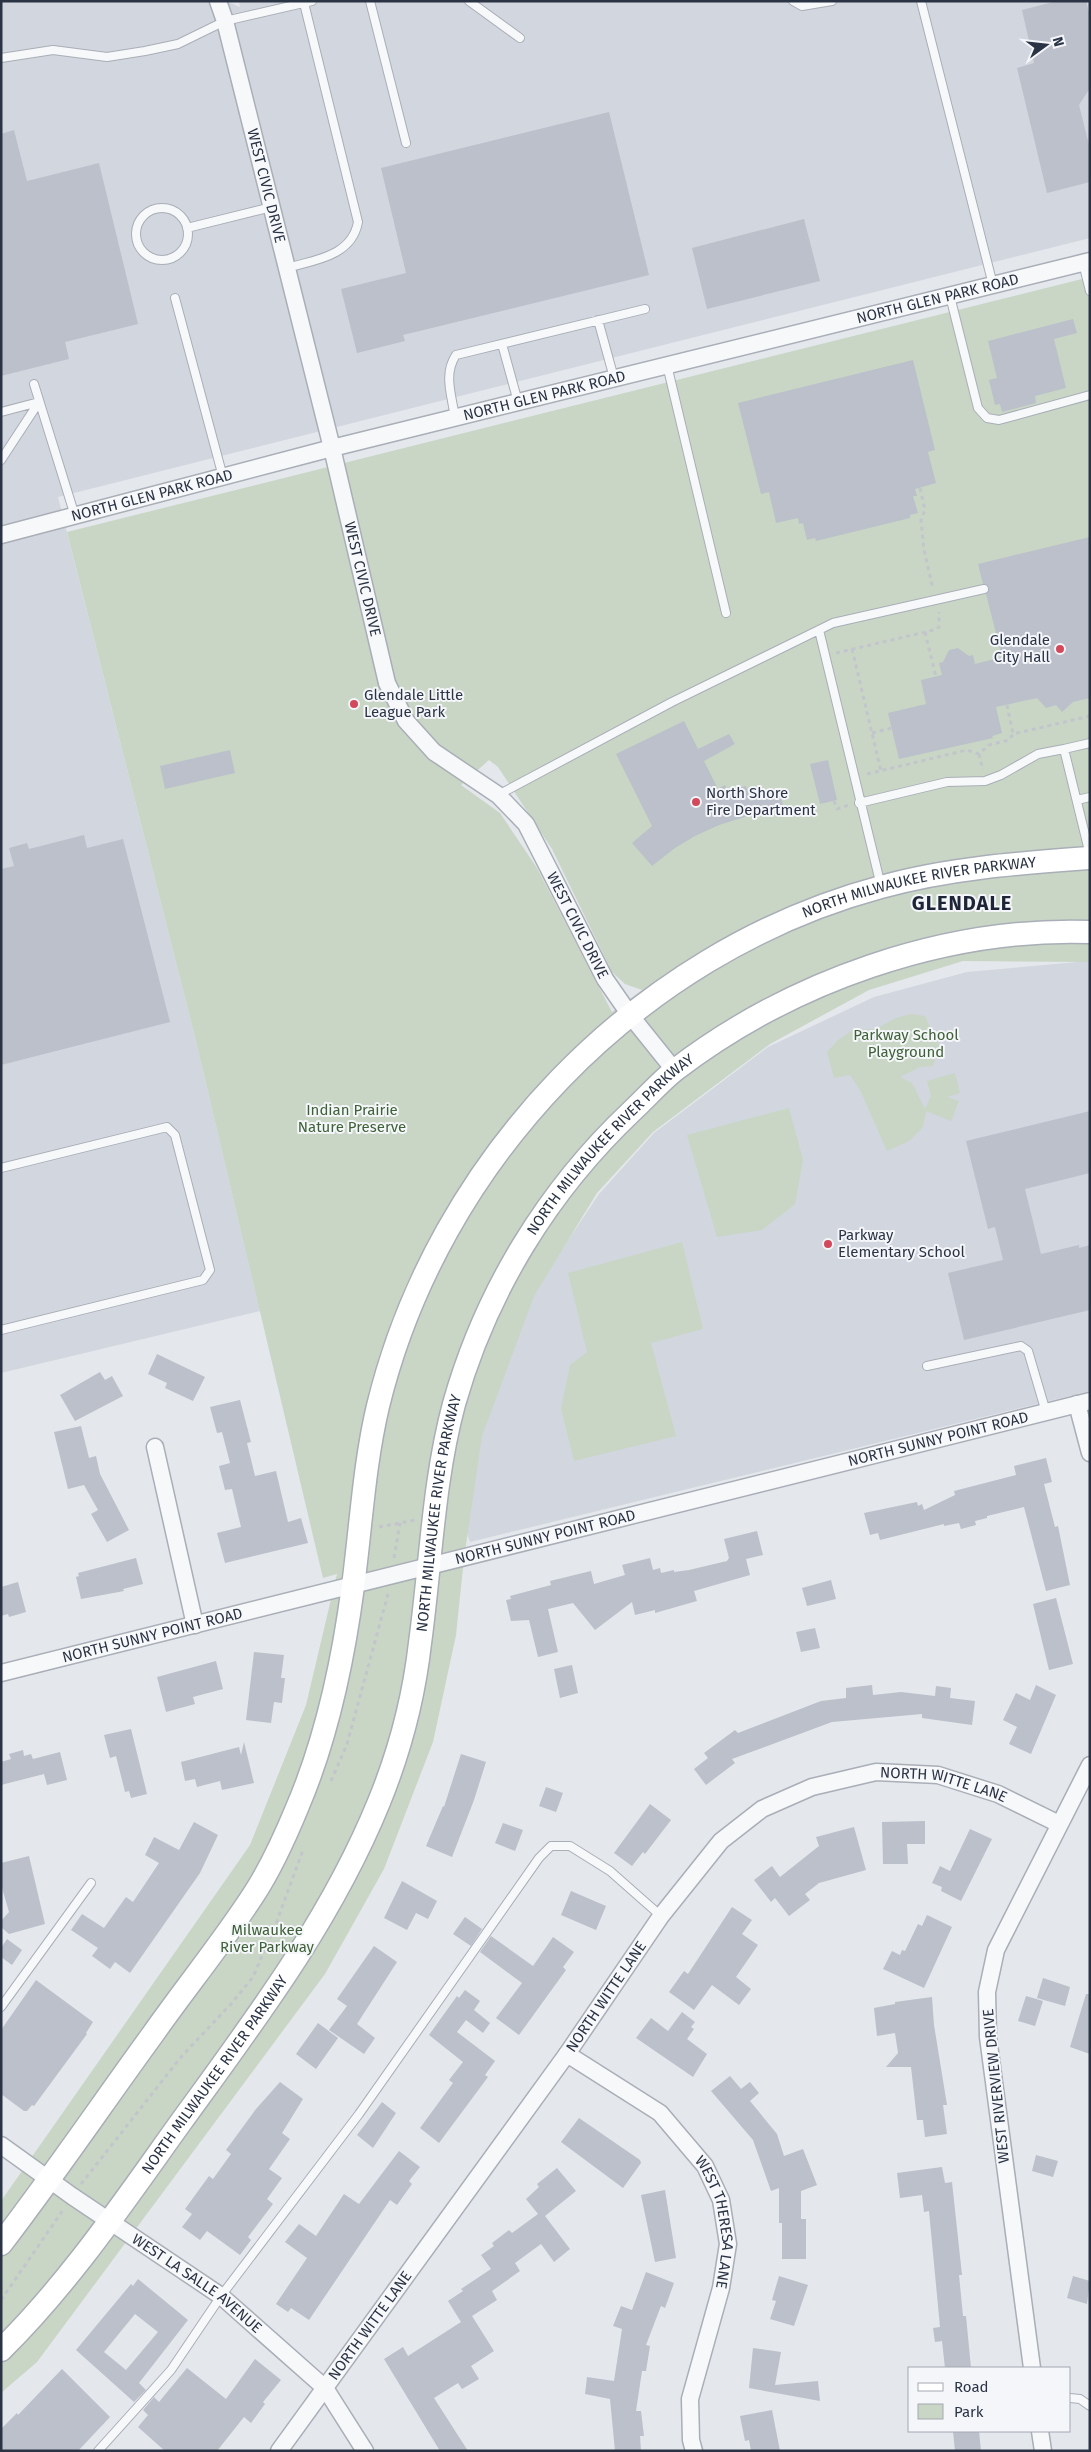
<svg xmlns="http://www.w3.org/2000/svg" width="1091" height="2452" viewBox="0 0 1091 2452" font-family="'Fira Sans',sans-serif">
	<rect width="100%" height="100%" fill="#e4e7ec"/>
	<path fill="#d2d6de" d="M1,1H226L240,7L239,1H1090V238L58,497L196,1041L260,1311L1,1373Z
		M1078,962H1090V1391L470,1542L466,1531L480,1437L532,1294L599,1194L654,1133L768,1047L874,997L967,972Z"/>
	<path fill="#c9d6c5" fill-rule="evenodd" d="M1090,277V962L963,961L869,990L770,1044L653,1132L597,1193L534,1296L482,1436L464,1558L456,1635L433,1742L384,1869L325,1974L37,2362L1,2393V2201L250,1845L306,1705L337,1574L323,1578L196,1041L67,532ZM489,760L498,767L552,849L612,972L625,984L642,990L612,1012L537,868L500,813L461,785Z
		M911,1014L925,1016L939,1045L933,1066L920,1067L900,1077L912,1083L925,1109L931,1096L927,1081L955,1073L960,1093L947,1097L959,1101L951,1121L926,1111L923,1127L909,1141L887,1151L860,1090L850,1075L834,1078L827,1052L838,1040L853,1030L876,1029L896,1018Z
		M789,1108L803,1160L795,1204L762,1230L717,1237L687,1135Z
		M682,1242L703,1329L651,1343L676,1436L574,1461L561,1409L570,1365L587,1352L568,1273Z"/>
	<path fill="#bbc0ca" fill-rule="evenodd" d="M1057,1H1086L1090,16V88L1079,105L1090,149V182L1047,193L1017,68L1034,63L1022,10Z
		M609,112L649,275L403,335L405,341L357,353L341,289L406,273L381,168Z
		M14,130L27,181L99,163L138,324L65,342L69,359L1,376V134Z
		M804,219L820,281L707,309L692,248Z
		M1073,319L1077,333L1054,339L1066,388L1035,396L1036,403L1002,412L1000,404L995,405L989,380L997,378L988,341Z
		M913,360L935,450L928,452L936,483L915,489L917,496H913L918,513L910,515V518L816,541L815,538L807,540L803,523L799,524L798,518L776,523L769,492L761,494L738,403Z
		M1090,537V698L1073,702L1062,712L1056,705L1046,708L1037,698L996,707L1002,733L992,736L993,738L899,759L888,713L926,704L921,680L942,675L939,663L943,662L949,650L958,648L969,656L973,655L975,664L1002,657L986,594L989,587L983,584L978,564Z
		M684,721L698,749L729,734L735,744L704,761L718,789L725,785L727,790L746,786L750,801L780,794L783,805L719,825L695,836L675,848L652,866L632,843L652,826L616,754Z
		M230,750L235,773L165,789L160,766Z
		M828,760L837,800L820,804L810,764Z
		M84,835L87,848L123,839L170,1022L1,1065V869L14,866L9,848L27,843L29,849Z
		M1090,1111V1173L1025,1189L1041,1254L1079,1245V1248L1090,1245V1310L964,1340L948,1273L1003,1260L995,1227L988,1229L966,1141Z
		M157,1354L205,1377L193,1401L165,1388L167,1383L148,1374Z
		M100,1372L105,1380L112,1376L123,1396L75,1421L60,1395Z
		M240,1400L251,1442L247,1443L255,1476L276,1471L288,1522L301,1518L308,1543L225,1563L217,1533L241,1527L232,1489L225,1490L219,1466L230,1463L222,1432L217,1433L210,1407Z
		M81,1426L89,1458L96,1456L100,1474L129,1530L107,1542L91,1514L98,1510L84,1485L68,1489L54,1432Z
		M1046,1458L1052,1482L1044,1484L1055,1527L1058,1526L1070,1585L1046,1591L1024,1507L987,1516V1518L975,1521L976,1525L961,1529L959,1523L944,1526V1524L880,1540L878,1533L870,1535L864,1513L917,1502L918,1506L922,1504L924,1510L955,1495L954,1491L1016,1475L1014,1466Z
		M757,1531L763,1555L746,1559L750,1575L694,1591L697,1601L655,1613V1610L635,1615L632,1602L595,1630L573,1603L548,1609L558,1652L538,1657L529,1620L511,1621L506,1600L511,1599L510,1596L551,1585L550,1581L591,1571L594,1584L625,1575L622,1565L650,1558L653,1570L660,1568L661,1573L674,1570V1572L689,1570L727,1561L729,1558L724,1539Z
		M136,1558L143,1584L123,1589L124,1591L81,1599L76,1577L79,1576L78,1573Z
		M831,1580L836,1599L807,1606L802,1588Z
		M18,1582L26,1612L9,1617L8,1614L1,1616V1587Z
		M1056,1598L1073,1664L1049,1670L1033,1604Z
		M815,1628L820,1648L801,1652L796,1632Z
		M254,1652L284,1655L281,1678H285L282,1703L274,1702L271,1723L246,1720Z
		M216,1661L223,1689L193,1697L195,1704L166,1712L157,1677Z
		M572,1665L578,1693L560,1698L554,1669Z
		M872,1685L873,1695L901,1692L935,1696L936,1686L951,1688L950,1698L975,1701L972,1725L922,1718V1714L832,1722L732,1759L735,1763L706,1785L694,1769L708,1758L704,1753L735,1730L738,1733L821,1701L846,1698V1688Z
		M1036,1685L1056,1695L1031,1754L1009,1744L1017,1727L1003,1720L1016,1693L1030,1700Z
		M131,1729L147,1794L131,1798L129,1791L125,1792L116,1756L110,1758L104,1735Z
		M244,1742L254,1783L222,1790L220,1781L197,1787L195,1779L185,1781L181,1762L239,1747L241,1755Z
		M23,1750L24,1756L31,1754L33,1759L60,1752L67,1780L47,1785L44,1774L1,1785V1762L11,1759L9,1754Z
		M461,1754L486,1762L474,1800L452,1857L426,1846L443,1806L444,1807Z
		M546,1787L563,1793L556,1812L539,1806Z
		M650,1804L671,1820L645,1854L643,1852L632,1866L614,1853Z
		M925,1821V1844H907L908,1864H883L882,1822Z
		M194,1822L218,1835L200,1873L130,1973L115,1962L110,1969L92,1956L98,1948L71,1930L82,1914L104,1928L126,1897L133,1902L159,1863L145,1855L154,1837L179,1850Z
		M503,1823L523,1830L515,1851L495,1843Z
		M854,1827L866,1870L819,1883L805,1894L810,1900L789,1916L775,1898L771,1902L754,1880L772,1866L780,1877L819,1846L816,1837Z
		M970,1829L992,1839L961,1901L941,1891L942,1887L932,1883L940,1866L950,1871Z
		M29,1856L45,1924L9,1934L1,1927V1921L9,1912L1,1884V1863Z
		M402,1881L437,1901L428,1919L416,1913L407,1930L384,1918Z
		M571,1891L606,1906L596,1930L561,1915Z
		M732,1907L752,1920L742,1934L758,1945L736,1977L751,1989L739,2005L712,1985L694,2010L669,1992L684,1971L688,1974Z
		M927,1915L952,1927L924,1988L883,1969L892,1951L900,1955L902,1950L905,1951L918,1924L922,1926Z
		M465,1917L482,1929L471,1946L453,1934Z
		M491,1936L533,1966L553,1937L574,1952L563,1967L566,1970L519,2035L496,2018L522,1983L480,1952Z
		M7,1939L22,1950L12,1965L1,1957V1948Z
		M374,1946L397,1962L357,2024L375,2038L364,2054L329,2030L347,2006L337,1999Z
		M1043,1978L1070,1987L1065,2006L1037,1998Z
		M36,1980L93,2022L86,2033L87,2034L34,2106L32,2105L27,2111H24L1,2094V2030Z
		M465,1990L480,2001L474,2010L490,2023L483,2033L466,2020L457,2032L495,2061L485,2075L488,2077L439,2143L420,2128L453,2083L449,2080L463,2062L429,2035L457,1996L459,1998Z
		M1086,1994H1090V2054L1070,2047Z
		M1026,1996L1043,2001L1035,2026L1018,2021Z
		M932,1997L934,2025L947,2105H943L947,2134L925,2137L923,2120H917L911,2067H886L898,2053L895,2033L877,2036L874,2008L895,2004V2002Z
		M682,2012L695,2022L691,2027L694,2029L687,2039L707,2054L693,2077L636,2038L651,2018L668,2031Z
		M318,2023L338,2038L316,2069L296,2054Z
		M730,2076L741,2089L750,2082L759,2093L750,2101L777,2134L784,2156L803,2149L817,2185L801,2191V2219H806V2259H782V2223H779V2188L771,2191L753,2140L711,2091Z
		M280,2082L303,2099L282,2133L290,2139L269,2169L282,2178L267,2199L273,2204L248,2237L251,2240L240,2255L207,2231L200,2240L182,2227L192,2214L185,2209L209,2176L213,2179L231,2154L226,2150L256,2109Z
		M382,2102L396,2113L373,2148L357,2135Z
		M579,2118L640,2160L641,2163L623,2188L561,2142Z
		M399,2151L420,2167L409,2181L412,2184L397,2205L390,2200L309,2320L291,2308L288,2312L276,2304L307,2258L285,2242L299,2224L316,2236L344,2194L359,2204Z
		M1036,2155L1058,2161L1053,2177L1032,2171Z
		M942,2167L945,2183L952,2182L962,2275H959L963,2316H966L971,2368H945L942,2341L935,2342L933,2328L940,2327L929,2211L924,2212L922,2195L900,2198L897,2173Z
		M557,2168L576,2191L545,2216L570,2249L554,2262L541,2244L515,2263L520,2271L492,2291L497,2300L472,2316L494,2351L471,2366L479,2379L462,2389L458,2383L434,2398L468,2451H440L384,2359L403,2347L408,2356L461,2322L448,2301L463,2291L461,2289L491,2269L481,2255L494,2246L492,2243L509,2230L512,2233L538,2214L526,2199L539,2187L537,2184Z
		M665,2190L676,2258L655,2262L641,2195Z
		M646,2272L674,2283L665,2308L661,2306L646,2345L650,2346L646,2371H642L636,2411H641L644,2436H640L641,2451H615L610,2399L585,2394L587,2377L614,2381L622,2329L613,2326L621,2306L632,2310Z
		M779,2276L808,2285L794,2326L770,2319L776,2301L772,2300Z
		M1073,2276L1090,2281L1087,2304L1067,2298Z
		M138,2279L188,2320L139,2383L146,2390L134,2402L76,2350L131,2284L133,2286ZM135,2314L158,2332L126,2370L104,2352Z
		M753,2348L781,2352L775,2385L818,2381L820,2401L749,2388Z
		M255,2359L281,2380L263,2402L265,2404L251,2423L244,2417L217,2451H165L138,2427L148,2415L143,2410L154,2397L159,2402L187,2368L226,2399Z
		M62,2369L110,2417L78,2451H1V2429L17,2413L18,2415Z
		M772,2410L780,2451H751L749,2440L745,2441L740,2416Z
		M953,2431H979L981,2451H955Z"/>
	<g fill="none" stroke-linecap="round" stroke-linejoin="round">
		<defs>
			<path id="lane" d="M370,1L406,143
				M469,1L520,38
				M793,1L802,6L832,1
				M921,1L993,285
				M1,58L53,50L107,57L145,51L178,44L225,21L312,1
				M136 234a26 26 0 1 1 52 0a26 26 0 1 1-52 0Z
				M187,228L272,207
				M1083,263L1090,291
				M287,268C315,260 352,256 358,222L304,3
				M950,296L978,408L987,418L999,420L1090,395
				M175,298L223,477
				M598,320L614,378
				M502,344L518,402
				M667,365L726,613
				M34,384L75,516
				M1,412L39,402
				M455,418C452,396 443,374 456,355L645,309
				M1,460L39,402
				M819,630L881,886
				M1090,743L1064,749L1090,855
				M498,795L672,702L833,623L984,589
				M1077,800L1090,797
				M859,803L947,782L985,781L1001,775L1038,754L1064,749
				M1,1168L167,1127L175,1135L210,1270L203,1280L1,1330
				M927,1366L1021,1346L1028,1351L1046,1412
				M1,2007L91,1883
				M1070,2398L1080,2399L1090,2406
				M98,2451L171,2370L221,2296L359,2114L539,1858L551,1846H570L610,1871L661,1916"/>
			<g id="street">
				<path id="s1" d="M218,1L225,21L332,448L387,683L406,721L434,752L498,795L526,824L605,979L630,1015L675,1071"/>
				<path id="s2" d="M1,535L332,448L1090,261"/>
				<path d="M1077,1404L1090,1453"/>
				<path d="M155,1447L195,1625"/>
				<path id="s3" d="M1,1673L1090,1401"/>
				<path id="s4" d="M567,2054L660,2113L705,2166L721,2200L728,2244L721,2288L690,2399L691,2440L694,2451"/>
				<path id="s5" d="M1,2145L72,2196L221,2296L325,2388L365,2451"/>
				<path d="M1032,2368L988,2037L987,1992L996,1950L1090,1765"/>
				<path d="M1040,2431L1043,2451"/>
				<path id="s6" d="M279,2451L567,2054L661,1916L721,1841L762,1809L812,1787L876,1772L938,1775L998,1794L1059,1824"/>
			</g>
			<g id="secondary">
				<path id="s7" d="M1,2244C54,2175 102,2104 153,2034C186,1987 223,1942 254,1894C271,1868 285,1837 297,1808C327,1738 343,1662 353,1586C361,1526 364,1465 378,1406C438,1160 636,953 881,887C949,868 1020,863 1090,858"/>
				<path id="s8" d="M1,2350C70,2282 125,2200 181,2122C255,2020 331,1920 379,1802C399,1753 414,1696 420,1643C431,1563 433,1482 454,1404C486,1291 548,1190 633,1110C647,1097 660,1082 675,1070C790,982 944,927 1090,932"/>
			</g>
		</defs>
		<use href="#lane" stroke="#a9aeb7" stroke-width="10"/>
		<use href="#street" stroke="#a9aeb7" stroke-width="19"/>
		<use href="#secondary" stroke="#a9aeb7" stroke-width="25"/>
		<path stroke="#c2c5cb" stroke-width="3" stroke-dasharray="4 4" stroke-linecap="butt" d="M920,488L925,510L921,520L924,550L933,589
			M925,632L936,677
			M852,649L881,771
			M836,653L934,630L939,627V612
			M1007,705L1013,734
			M872,733L895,727
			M979,754L983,770
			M867,774L967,750L979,754L989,745L1009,740L1013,734L1090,716
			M834,801L837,809L849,805
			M379,1527L415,1520
			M394,1558L400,1523
			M331,1781L347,1744L388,1594
			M81,2184L181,2057L231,2004L253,1977L277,1921L303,1850
			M1,2300L63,2210"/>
		<use href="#lane" stroke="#f7f8fa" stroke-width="8"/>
		<use href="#street" stroke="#f7f8fa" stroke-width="16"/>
		<use href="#secondary" stroke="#fff" stroke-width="22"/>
	</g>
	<g fill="#d1495b" stroke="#f4f6f9" stroke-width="2">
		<circle cx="1060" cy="649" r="5"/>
		<circle cx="354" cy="704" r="5"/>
		<circle cx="696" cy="802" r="5"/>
		<circle cx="828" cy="1244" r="5"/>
	</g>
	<g text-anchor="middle" stroke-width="4" stroke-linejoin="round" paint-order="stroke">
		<g font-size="15" fill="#2b3445" stroke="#f4f6f9">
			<text dy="5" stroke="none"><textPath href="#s1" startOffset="191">WEST CIVIC DRIVE</textPath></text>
			<text dy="5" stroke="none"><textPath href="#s2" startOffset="966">NORTH GLEN PARK ROAD</textPath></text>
			<text dy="5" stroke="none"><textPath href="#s2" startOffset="561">NORTH GLEN PARK ROAD</textPath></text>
			<text dy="5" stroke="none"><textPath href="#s2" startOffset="156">NORTH GLEN PARK ROAD</textPath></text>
			<text dy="5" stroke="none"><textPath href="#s1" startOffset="596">WEST CIVIC DRIVE</textPath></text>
			<text dy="5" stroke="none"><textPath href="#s7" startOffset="1734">NORTH MILWAUKEE RIVER PARKWAY</textPath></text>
			<text dy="5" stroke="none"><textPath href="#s1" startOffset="1018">WEST CIVIC DRIVE</textPath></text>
			<text dy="5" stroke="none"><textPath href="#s8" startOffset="1382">NORTH MILWAUKEE RIVER PARKWAY</textPath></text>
			<text dy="5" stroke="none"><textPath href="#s3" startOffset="966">NORTH SUNNY POINT ROAD</textPath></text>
			<text dy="5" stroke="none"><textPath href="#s8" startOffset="964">NORTH MILWAUKEE RIVER PARKWAY</textPath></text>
			<text dy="5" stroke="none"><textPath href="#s3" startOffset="561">NORTH SUNNY POINT ROAD</textPath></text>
			<text dy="5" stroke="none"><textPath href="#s3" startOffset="156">NORTH SUNNY POINT ROAD</textPath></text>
			<text dy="5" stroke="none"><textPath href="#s6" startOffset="995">NORTH WITTE LANE</textPath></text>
			<text dy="5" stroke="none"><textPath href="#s6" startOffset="560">NORTH WITTE LANE</textPath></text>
			<text dy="5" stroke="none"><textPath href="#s8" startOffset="349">NORTH MILWAUKEE RIVER PARKWAY</textPath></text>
			<text transform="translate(996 2086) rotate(-96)" y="5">WEST RIVERVIEW DRIVE</text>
			<text dy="5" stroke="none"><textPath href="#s4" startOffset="238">WEST THERESA LANE</textPath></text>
			<text dy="5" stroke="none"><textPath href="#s5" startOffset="240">WEST LA SALLE AVENUE</textPath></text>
			<text dy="5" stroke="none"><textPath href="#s6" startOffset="155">NORTH WITTE LANE</textPath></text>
		</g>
		<g font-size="15" fill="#2b3445" stroke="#f4f6f9" text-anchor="start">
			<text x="1050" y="645" text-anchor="end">Glendale<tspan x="1050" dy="17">City Hall</tspan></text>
			<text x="364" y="700">Glendale Little<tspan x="364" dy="17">League Park</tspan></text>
			<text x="706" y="798">North Shore<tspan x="706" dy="17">Fire Department</tspan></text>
			<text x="838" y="1240">Parkway<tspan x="838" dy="17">Elementary School</tspan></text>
		</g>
		<g font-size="15" fill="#3f6138" stroke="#f4f6f9">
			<text x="906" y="1040">Parkway School<tspan x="906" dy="17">Playground</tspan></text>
			<text x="352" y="1115">Indian Prairie<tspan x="352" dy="17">Nature Preserve</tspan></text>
			<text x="267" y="1935">Milwaukee<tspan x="267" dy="17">River Parkway</tspan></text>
		</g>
		<g font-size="20" font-weight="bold" letter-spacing="1" fill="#1d2536" stroke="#f4f6f9">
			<text x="962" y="910">GLENDALE</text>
		</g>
	</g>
	<rect width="1091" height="2452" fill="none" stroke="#2b3445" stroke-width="5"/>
	<rect x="908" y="2367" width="162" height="65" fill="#f4f6f9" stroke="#a4a8b1"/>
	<rect x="918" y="2383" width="25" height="8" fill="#ffffff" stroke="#a4a8b1"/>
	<text x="954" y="2392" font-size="15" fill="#2b3445">Road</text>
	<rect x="918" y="2404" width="25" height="15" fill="#c9d6c5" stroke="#a4a8b1"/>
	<text x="954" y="2417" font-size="15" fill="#2b3445">Park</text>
	<g transform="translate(1046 45) rotate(75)" stroke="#f4f6f9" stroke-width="4" paint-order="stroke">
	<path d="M0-4L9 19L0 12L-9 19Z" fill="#2b3445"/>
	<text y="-8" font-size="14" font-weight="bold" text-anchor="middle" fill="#2b3445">N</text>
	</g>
</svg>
